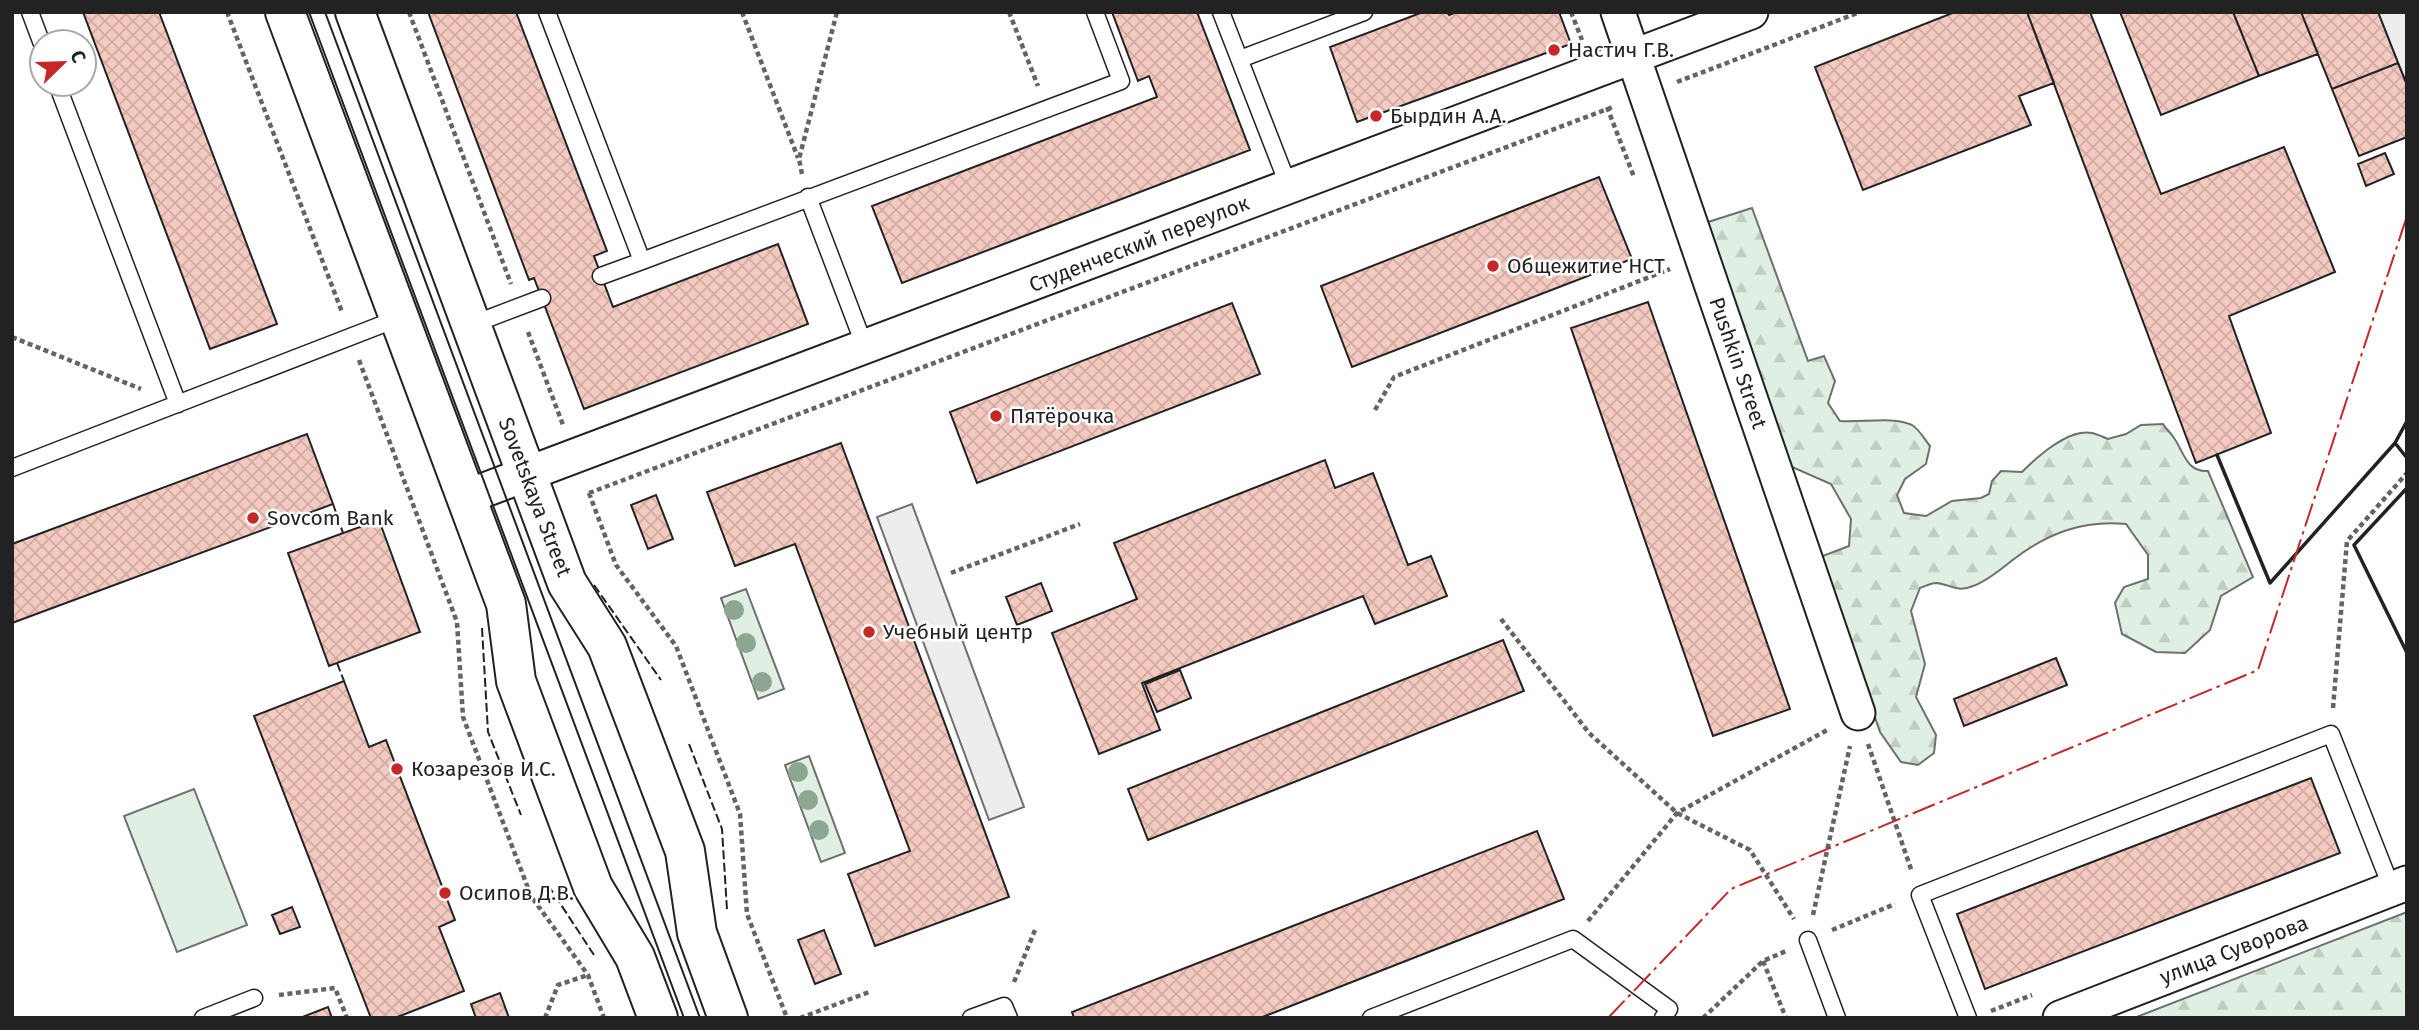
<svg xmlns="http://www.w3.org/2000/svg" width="2419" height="1030" viewBox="0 0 2419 1030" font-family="'Fira Sans',sans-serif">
	<defs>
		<pattern id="forest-firs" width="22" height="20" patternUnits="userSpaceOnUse" patternTransform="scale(1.75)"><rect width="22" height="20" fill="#e0efe3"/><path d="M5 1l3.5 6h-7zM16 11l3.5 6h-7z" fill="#c0cdc2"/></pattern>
		<pattern id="building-cross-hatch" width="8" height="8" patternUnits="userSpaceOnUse" patternTransform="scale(1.75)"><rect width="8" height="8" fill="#f3c9c0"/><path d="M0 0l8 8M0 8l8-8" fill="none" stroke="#d0aca5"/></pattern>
	</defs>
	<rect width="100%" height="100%" fill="#fff"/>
	<path fill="#e0efe3" stroke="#6f6f6f" stroke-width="2" d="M746,589L784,689L758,699L721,598Z
		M809,756L845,853L821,862L785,765Z
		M194,789L247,925L177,952L124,816Z"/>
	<path fill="url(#forest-firs)" stroke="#6f6f6f" stroke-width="2" d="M1752,208L1808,361L1824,356L1835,381L1828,403L1840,421C1861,423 1893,416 1912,425C1919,429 1925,440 1930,446L1926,464L1905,479L1897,495L1904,513L1926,516L1952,501L1981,498L1989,494L1992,481L2001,471L2022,472C2037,457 2069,428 2092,433C2097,434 2103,437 2108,439L2126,434L2141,425L2163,424C2166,429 2171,433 2174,438C2184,452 2186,472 2208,471L2253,577L2221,596L2210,630L2185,653L2156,652L2122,634L2115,603L2124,587L2148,579V555L2126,524C2083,520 2048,533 2014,559C2002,568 1988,581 1973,586C1956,593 1951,584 1936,583C1932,583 1925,586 1920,588L1911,611L1925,664L1916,697L1936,735L1934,753L1918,765L1901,762L1880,732L1820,557L1849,546L1851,519L1831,484L1792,467L1705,223Z
		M2407,912V1018H2134Z"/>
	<path fill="#ededed" stroke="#6f6f6f" stroke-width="2" d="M2378,12H2407V85L2398,63Z
		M912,504L1024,807L989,820L877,517Z"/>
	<path fill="url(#building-cross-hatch)" stroke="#222" stroke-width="2" d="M83,12H159L277,324L210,349Z
		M428,12H516L607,251L594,256L613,307L778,244L808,324L584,409L534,278L529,280Z
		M1112,12H1197L1250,150L902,283L872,206L1157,97L1149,76L1138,81Z
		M1423,12H1447L1449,15L1457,12H1559L1571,44L1357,122L1330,47Z
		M1955,12H2027L2054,83L2019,96L2031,125L1863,190L1815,67Z
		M2027,12H2090L2161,194L2284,147L2335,272L2229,316L2271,433L2196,463Z
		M2120,12H2233L2259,76L2161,115Z
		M2233,12H2301L2318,54L2259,76Z
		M2301,12H2378L2398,63L2332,89Z
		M2398,63L2407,85V137L2359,156L2332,89Z
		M2385,153L2394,174L2366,186L2358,164Z
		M1599,177L1632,259L1352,367L1321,286Z
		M1648,302L1790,709L1713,736L1571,328Z
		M1232,303L1260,374L977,483L950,412Z
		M307,434L333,504L12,623V544Z
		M841,443L1009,897L875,946L848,874L910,851L795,544L735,566L707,492Z
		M1325,460L1335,488L1373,473L1408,565L1431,556L1447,596L1375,624L1363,596L1142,683L1160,730L1099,754L1052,633L1137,599L1114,543Z
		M656,495L673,539L648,549L631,505Z
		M379,520L420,632L329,666L288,553Z
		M1041,583L1052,611L1017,625L1006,597Z
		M1503,640L1524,691L1148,840L1128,789Z
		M2056,658L2067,685L1964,726L1954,699Z
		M1180,670L1191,698L1157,712L1145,684Z
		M344,681L369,747L386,740L455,920L439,927L464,991L395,1018H371L254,716Z
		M2311,778L2340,853L1985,989L1957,914Z
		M1537,831L1564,899L1260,1018H1074L1072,1012Z
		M292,907L300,927L280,934L272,915Z
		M824,930L841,974L815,984L798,940Z
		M500,993L509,1018H476L471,1004Z
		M328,1007L332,1018H300Z"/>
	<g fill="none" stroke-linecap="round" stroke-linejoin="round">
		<defs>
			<path id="lane" d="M30,12L42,44
				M547,12L642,261L1121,81L1095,12
				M1221,12L1289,187
				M1240,59L1364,12
				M57,84L178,404
				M808,197L865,347
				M601,276L642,261
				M471,325L542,298
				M12,468L399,318
				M1808,940L1837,1018
				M203,1018L254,998
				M971,1018L1004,1006L1009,1018
				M1371,1018L1573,939L1669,1009L1663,1018
				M1968,1018L1920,895L2331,734L2392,889"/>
			<path id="street" d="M1618,12L1858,713
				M466,497L1751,12
				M2060,1018L2407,883"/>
			<path id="primary" d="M285,12L500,588L506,604L516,681L593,887L635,957L658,1018
				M355,12L567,583L607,646L685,851L697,933L728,1018"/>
		</defs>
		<use href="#lane" stroke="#222" stroke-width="19"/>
		<use href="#street" stroke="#222" stroke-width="37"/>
		<use href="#primary" stroke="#222" stroke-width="42"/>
		<path stroke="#646464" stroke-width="4.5" stroke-dasharray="5 3.5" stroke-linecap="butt" d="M227,12L342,312
			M409,12L511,284
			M742,12L798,158
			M1009,12L1038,86
			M1571,12L1582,40
			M1677,82L1860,12
			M1607,107L1634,177
			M802,174L799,159L837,12
			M528,332L563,425
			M12,337L141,389
			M359,360L457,622L463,717L531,896L588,975L604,1018
			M1375,410L1394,377L1670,269
			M589,493L1613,107
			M589,493L616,565L676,646L740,814L747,914L787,1018
			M951,573L1080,524
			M1501,619L1589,733L1677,813L1750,850L1794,919
			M2333,708L2347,541L2407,473
			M1868,744L1912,872
			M1813,915L1850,746
			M1588,921L1677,813L1829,729
			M1832,930L1895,904
			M1763,961L1786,1018
			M1014,982L1035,930
			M279,995L335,988L347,1018
			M1991,1011L2032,995
			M545,1018L558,985L588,975
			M800,1018L869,992
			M1703,1018L1763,961L1786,951"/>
		<use href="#lane" stroke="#fff" stroke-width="16"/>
		<use href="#street" stroke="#fff" stroke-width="33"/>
		<use href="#primary" stroke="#fff" stroke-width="38"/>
		<path stroke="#222" stroke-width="2" d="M309,12L684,1018
			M325,12L700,1018"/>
		<path stroke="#222" stroke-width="2" stroke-dasharray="9 3.5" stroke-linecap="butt" d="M333,504L343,533
			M594,585L661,680
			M482,628L488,732L521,815
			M337,663L344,681
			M689,744L722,829L727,910
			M548,885L594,955"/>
		<path stroke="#222" stroke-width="3.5" d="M2395,443L2407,458
			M2217,455L2270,583L2395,443L2407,421
			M2407,488L2354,545L2407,653"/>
		<path stroke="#c62828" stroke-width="2" stroke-dasharray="24 5 3.5 5" stroke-linecap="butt" d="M1608,1018L1731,889L2258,670L2407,216"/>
	</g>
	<g fill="#8da692">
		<circle cx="734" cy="610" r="10"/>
		<circle cx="746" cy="643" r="10"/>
		<circle cx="762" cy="682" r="10"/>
		<circle cx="798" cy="772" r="10"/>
		<circle cx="808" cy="800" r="10"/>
		<circle cx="819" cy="830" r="10"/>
	</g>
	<g fill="#c62828" stroke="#fff" stroke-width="2.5">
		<circle cx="1554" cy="50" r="7"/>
		<circle cx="1376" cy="116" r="7"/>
		<circle cx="1493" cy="266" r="7"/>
		<circle cx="996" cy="416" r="7"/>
		<circle cx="253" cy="518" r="7"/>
		<circle cx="869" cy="632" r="7"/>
		<circle cx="397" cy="769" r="7"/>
		<circle cx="445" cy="893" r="7"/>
	</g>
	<g text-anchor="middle" stroke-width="5" stroke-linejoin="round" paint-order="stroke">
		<g font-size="21" fill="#222" stroke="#fff" text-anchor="start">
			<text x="1568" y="57">Настич Г.В.</text>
			<text x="1390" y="123">Бырдин А.А.</text>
			<text x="1507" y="273">Общежитие НСТ</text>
			<text x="1010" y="423">Пятёрочка</text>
			<text x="267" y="525">Sovcom Bank</text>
			<text x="883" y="639">Учебный центр</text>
			<text x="411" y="776">Козарезов И.С.</text>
			<text x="459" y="900">Осипов Д.В.</text>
		</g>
		<g font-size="21" fill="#222" stroke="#fff">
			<text transform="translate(1139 244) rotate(-21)" y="7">Студенческий переулок</text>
			<text transform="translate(1738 363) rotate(71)" y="7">Pushkin Street</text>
			<text transform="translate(535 497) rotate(69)" y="7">Sovetskaya Street</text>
			<text transform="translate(2234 950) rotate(-21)" y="7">улица Суворова</text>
		</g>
	</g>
	<rect width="2419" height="1030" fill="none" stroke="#222222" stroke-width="28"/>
	<g transform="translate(63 63) rotate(67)"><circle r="33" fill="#ffffff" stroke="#a7a7a7" stroke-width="2"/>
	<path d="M0-5L12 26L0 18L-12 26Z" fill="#c62828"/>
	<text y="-10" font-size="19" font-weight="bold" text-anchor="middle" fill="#222222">С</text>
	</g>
</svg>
